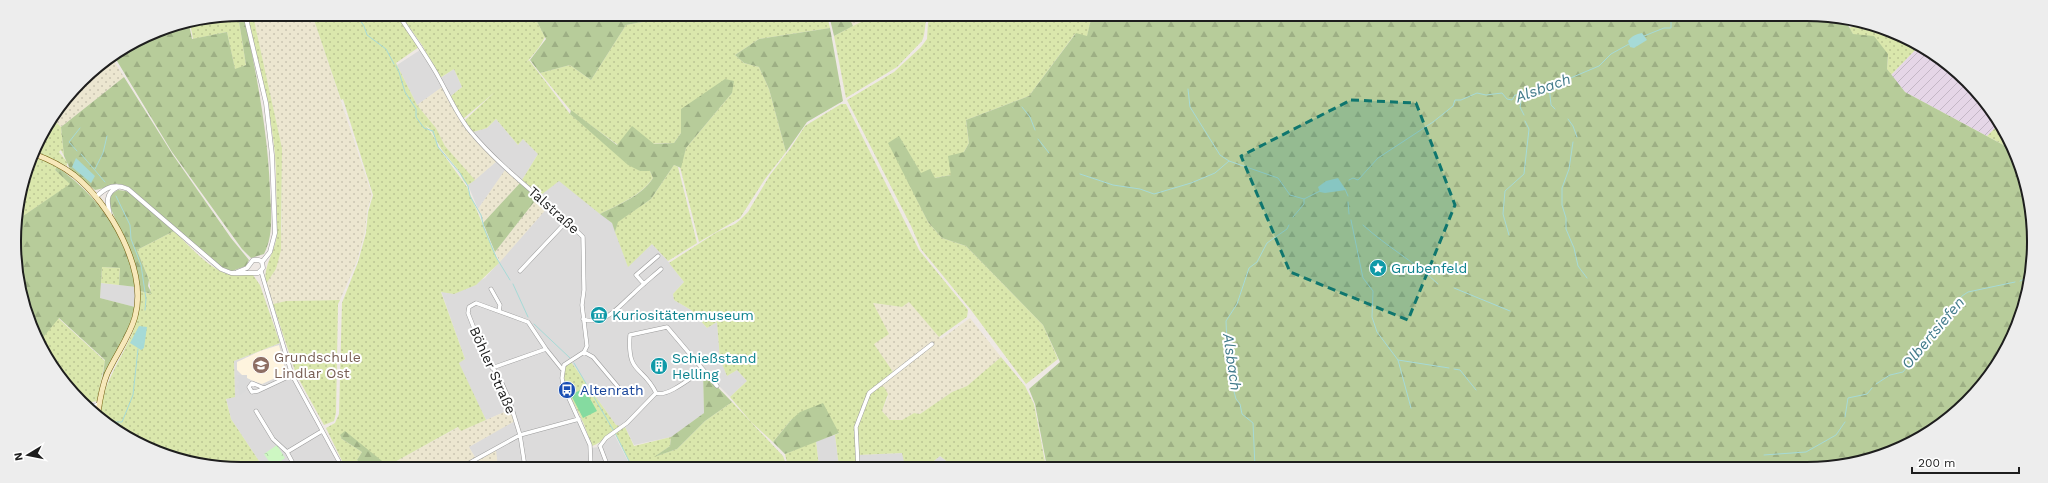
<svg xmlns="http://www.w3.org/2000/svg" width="2048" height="483" viewBox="0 0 2048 483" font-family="'Work Sans',sans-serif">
	<defs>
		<pattern id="industrial-furrows" width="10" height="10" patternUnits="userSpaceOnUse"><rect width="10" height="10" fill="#e5d6e7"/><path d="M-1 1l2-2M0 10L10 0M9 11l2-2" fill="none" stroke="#c4b7c6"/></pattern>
		<pattern id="farmland-dots" width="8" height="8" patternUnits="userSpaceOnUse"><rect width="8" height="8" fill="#ece6d0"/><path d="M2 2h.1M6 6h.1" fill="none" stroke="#cac5b2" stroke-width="1.8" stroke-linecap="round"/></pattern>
		<pattern id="grass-dots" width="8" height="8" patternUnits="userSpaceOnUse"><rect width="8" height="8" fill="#dae7ac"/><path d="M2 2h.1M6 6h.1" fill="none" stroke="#bbc694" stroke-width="1.8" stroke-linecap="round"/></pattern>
		<pattern id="forest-firs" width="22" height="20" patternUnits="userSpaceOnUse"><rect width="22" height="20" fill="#b7cc9a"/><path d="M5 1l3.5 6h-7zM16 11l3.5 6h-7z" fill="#9daf84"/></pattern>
		<pattern id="park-crowns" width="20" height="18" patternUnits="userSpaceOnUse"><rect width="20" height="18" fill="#cdf7c2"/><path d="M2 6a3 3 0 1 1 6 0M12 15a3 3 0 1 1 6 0" fill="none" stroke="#b0d3a6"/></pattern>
	</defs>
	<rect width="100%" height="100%" fill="#eee8e4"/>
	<path fill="#dcdbdb" d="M420,50L439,79L454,69L462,87L451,96L444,86L417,105L397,65Z
		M496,119L518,145L523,139L538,154L522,180L508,167L478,209L468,185L498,160L473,132L487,128Z
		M559,180L612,223L628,266L652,244L667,260L684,282L673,294L674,300L691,310L707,328L717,322L720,358L727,376L737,370L747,381L730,397L704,371L703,372L704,413L671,437L634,445L625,427L616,425L571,362L564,365L561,378L590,448L600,447L614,434L631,467H498L495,448L476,459L469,447L491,434L511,409L486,420L458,363L465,359L441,291L454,294L485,278L550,205L541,195Z
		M101,283L136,287L135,307L100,298Z
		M280,343L286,367L340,467H263L231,419L226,398L235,396L234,361Z
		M835,435L839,467H819L816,441Z
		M903,453L905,466L929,465L940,456L954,467H859L857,455Z"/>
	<path fill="url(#industrial-furrows)" d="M1920,45L1987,103L1998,125L1987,136L1905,92L1891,75Z"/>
	<path fill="#fef4de" d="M279,345L285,368L282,375L262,384L245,378L237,370V362L260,351Z"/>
	<path fill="url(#farmland-dots)" d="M275,14H312L372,195L367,211L365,232L357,261L340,300L286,301L273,304L266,284L276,269L282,229V148L254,20Z
		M848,15H874L853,26Z
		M112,58L124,77L61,127L54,120L91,71Z
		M442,87L460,121L497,161L475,180L445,146L436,128L417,105Z
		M505,170L520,183L483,223L478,209Z
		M538,197L548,207L500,262L495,252Z
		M909,302L941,339L970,318L1001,357L967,386L952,392L920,414L914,413L902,420H890L882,411L888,397L880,386L894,375L874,344L873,303L902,307Z
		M511,409L515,421L469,447L476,459L460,467H395L393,463L459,427L461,431Z
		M496,450L498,467H465Z"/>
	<path fill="url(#grass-dots)" d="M247,14H275L254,20L282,148L281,250L276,269L266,284C262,264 278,250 277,229C276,204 277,180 275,155C271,108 257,60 247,14Z
		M312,14H397L419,47L396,63L417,105L436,128L445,146L475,180L468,185L463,180L459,171L442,150L430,129L425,125C430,131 436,138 438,147L467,187L499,263L476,285L454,294L441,292L465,359L459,363L486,420L461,431L458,427L393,463L390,461L387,465L340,435L342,439L362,452L357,460L364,467H345L326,428L335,423L339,414L342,303L358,262L366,233L368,212L373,195L343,99L341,100Z
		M403,14H533L545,37C534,62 485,100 463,119L451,96L462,87L454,69L440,78L422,45L401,16Z
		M238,15L246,65L235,70L227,32L193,39L190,24Z
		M681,15H827L830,28L759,39L735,55L744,63L759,67L769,89L786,152L765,179L740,218L699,242L680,167L686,148L732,93L681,109V133L674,143L618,145L571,111L540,73L570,65L591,80L626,25Z
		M874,15H928C924,23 926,33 922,41L897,67L846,98L834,36Z
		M932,15H1092L1087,37L1075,34L1029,96L966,120L969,143L951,175L935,178L921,174L899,137L889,143L928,222L942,238L966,246L1043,325L1058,359L1026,384L971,310L921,249L911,226L847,100L894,72L921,47L927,39L928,23Z
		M1859,24L1920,45L1891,75L1887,69L1888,54L1853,34L1849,28Z
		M529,60L570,114L640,171H650L653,178C642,195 618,205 600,214L559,181L541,195L522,180L538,154L523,139L518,145L496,119L487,128L473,132L464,121Z
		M841,104H846L919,250L968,310L967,317L939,337L909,302L902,307L873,303L889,334L874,344L893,372L869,392L855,427L857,467H839L835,435L839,433L792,419L773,442L751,422L730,397L747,381L737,370L727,376L720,359L717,322L707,328L691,310L674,300L673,294L684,282L669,263L717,232L735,224L740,220L748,212L770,175L790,149L805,126Z
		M54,120L61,127L64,156L61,150L59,152L67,162V166L35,151L38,141Z
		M1998,125L2009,148L1987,136Z
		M34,156L57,167L55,170L71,184L23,216L19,211Z
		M674,165L678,167L697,243L668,261L652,244L628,267L615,232L617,222L651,199Z
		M174,231C191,247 208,269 231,275C239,277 246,274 253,275L260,285L280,343L234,361L235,397L226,399L231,419L263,467H212L128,439L100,414C103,384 120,361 132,334C138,320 139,306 140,291L151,294L149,280L137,250Z
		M102,267L120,268L119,285L101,283Z
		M340,300L338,304L336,413L334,421L324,425L296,374L273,304L286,301Z
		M58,318L105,361L97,401L92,402L91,406L61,380L41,340Z
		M1001,357L1025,386L1034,404L1046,467H977L975,463L970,467H954L940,456L929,465L905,466L902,453L857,455L856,433L867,398L870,393L880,386L884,387L888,394L882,411L890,420H902L914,413L920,414L952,392L967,386Z
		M571,362L616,425L620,426C611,432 602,443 592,446C588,436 585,425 580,416C573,400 562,387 564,368Z
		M732,402L783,456L787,467H632L615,433L625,427L634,446L671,437L670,446L656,456L677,449L705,421Z
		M816,441L819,467H788L785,454Z"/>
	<path fill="url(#forest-firs)" d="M244,14C256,73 268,131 270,191C271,213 274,234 264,254L251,258L242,249L172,152L114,56L155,31L189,24L192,39L227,32L235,69L246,65L238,15Z
		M533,14L681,15L626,25L591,80L570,65L540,73L530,60L546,39Z
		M829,15H848L853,26L834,36Z
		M1092,15L1669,16L1670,19L1680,20L1686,16L1704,18L1717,16H1836L1844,18L1853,34L1874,36L1888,54L1887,69L1905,92L2009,148L2026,183L2032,271L2010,342L1967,403L1907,446L1836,467H1047L1035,404L1029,389L1060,362L1043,325L966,246L942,238L928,222L888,143L899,136L921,173L930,169L935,178L951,175L948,156L964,152L969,143L966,120L1029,96L1076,33L1087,36Z
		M830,28L843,101L807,122L786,152L769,89L759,67L744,63L735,55L759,39Z
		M124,77L173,155L231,238L249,260L246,266L232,271L221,267L129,187C110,179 111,188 95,190L70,169L64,156L61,127Z
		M725,79L734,81L732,93L686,148L681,168L674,165L651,199L618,222L615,232L612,223L600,214C618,205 643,195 653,178L650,171H640L628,165L570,114L571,110L617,145L632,126L654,144L674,143L681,133V109Z
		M57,167C99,196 126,237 136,287L119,285L120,268L102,267L100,298L135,307L129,328L102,381L105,360L59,318L41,340L22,301L15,226L19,211L23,216L70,184L55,170Z
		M520,183L538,197L495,252L483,223Z
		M118,190L126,191L131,194L174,231L137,250L149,280L148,286L152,294L140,291L137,271L109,204L110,195Z
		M703,372L732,402L705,421L677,449L654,457L670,446L671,437L704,413Z
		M823,403L839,433L785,454L773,442L792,419L800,412Z
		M345,431L387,465L390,461L395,467H370L369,465L364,467L357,460L362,452L342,439L340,435Z"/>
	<path fill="url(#park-crowns)" d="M277,445L285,458L273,467L264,454Z"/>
	<path fill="#85dba0" d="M584,388L597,411L583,418L571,395Z"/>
	<path fill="#dadada" d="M238,375H247V378L251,380L247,384L246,391L240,395L237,388Z"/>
	<path fill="#a6dad7" d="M1642,33L1647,40L1634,48L1630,47L1628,41C1632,36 1636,34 1642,33Z
		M76,158L95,176L91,183L72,167Z
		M1338,178L1346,190L1325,193L1320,192L1318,187L1326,181Z
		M139,326L147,327L144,348L141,350L130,343Z"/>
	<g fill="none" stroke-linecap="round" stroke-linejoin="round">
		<path stroke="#a6dad7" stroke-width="1" d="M356,14L364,26L367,35L386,49L394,64
			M1690,16H1698
			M1644,36L1664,28H1671V19
			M396,66L399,72L405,92L416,109V117L424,128L433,131L438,147L460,173L468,186L470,196L481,215L484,228L496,257L510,280
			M1549,86L1551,105L1555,109
			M1188,89L1190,107L1220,155L1229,161
			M1522,95L1520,107L1524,115
			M1022,107L1030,117L1035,130
			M1568,119L1573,126L1577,137
			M1038,139L1049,153
			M1573,142L1569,169L1562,188V205L1566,218V229L1574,248L1578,266L1587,278
			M77,151L69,142L80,128
			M81,154L105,182
			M95,169L103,153L107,136
			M1080,174L1113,185L1140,189L1154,194L1191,183L1215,173L1229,161L1278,178L1290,195L1304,199
			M1349,180L1353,178L1358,180L1378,158L1433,122L1453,106L1455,100H1461L1477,93L1486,95L1502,93L1507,99L1512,100L1515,95L1532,94L1542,87L1554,85L1599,66L1611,54L1629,44
			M1345,189L1348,196
			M116,196L130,225L131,239L141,265L146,299L145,310
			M1348,202L1349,214
			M1293,217L1304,204V199L1320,191
			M1351,220L1363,278L1373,291L1372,317L1377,332L1398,360L1411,408
			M1363,225C1387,247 1415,262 1438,284
			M1509,235L1503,214L1505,191L1524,174L1529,129L1525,121
			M2020,281L2031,276
			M513,284L528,317
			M1454,288L1510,311
			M534,324L570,358
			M1398,360L1449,368
			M574,363L615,433L632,467
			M1454,369L1460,370L1476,390
			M1876,384L1890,375L1903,372L1962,296L1968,292L2015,282
			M1845,417L1848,398L1867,394L1872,388
			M109,422H122L133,395L138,349
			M1764,455L1806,452L1836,435L1845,422
			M1255,467L1253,423L1242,414L1240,404L1236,399L1231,380L1232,367L1227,346L1226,321L1237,304L1249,268L1257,262L1267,243L1287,229L1289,225"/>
		<defs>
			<path id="minor" d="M398,14C412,36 427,56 439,78C449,96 457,115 470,131C503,171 547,201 583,237L584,290L582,305L587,346L584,352L564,365L562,378L563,385L590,445L591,467
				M261,271L292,375L342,467
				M520,271L567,221
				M644,284L636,275L658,256
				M491,289L500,305L499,311
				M583,319C604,327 619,306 633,294C642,285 652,277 661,269
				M584,352L593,357L619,388
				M492,368L546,349
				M264,388L252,383L249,387L252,392L258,391L292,375
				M656,393C643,365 627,376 630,335L667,327L717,386
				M656,393C667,398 693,376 703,370
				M91,407L99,404
				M256,411L273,439L287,452
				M600,446L606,438L627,423L656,393
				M600,446L608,467
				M287,452L322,431
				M287,452L295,467
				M462,467L520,435L579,419
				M525,467L520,435L509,399L500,379L484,354L468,313L469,307L476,303L528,322L546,349L562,369
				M858,467L856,427L869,393L932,344"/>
			<path id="tertiary" d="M245,14L266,103L272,155L275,233L270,252L262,262
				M96,197C106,187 115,183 128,189L221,269L231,273H258L263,268L262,262
				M110,215C107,202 105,193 118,187
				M237,272L247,268L253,260H259L262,262"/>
			<path id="secondary" d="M34,154C48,159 62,166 74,175C110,204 148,270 135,317C129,338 116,354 107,374C102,386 100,399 98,412"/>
		</defs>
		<use href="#minor" stroke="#9b9b9b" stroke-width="4.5"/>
		<use href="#tertiary" stroke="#9b9b9b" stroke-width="5"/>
		<use href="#secondary" stroke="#705d09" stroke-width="6"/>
		<use href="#minor" stroke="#fff" stroke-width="3.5"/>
		<use href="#tertiary" stroke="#fff" stroke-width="4"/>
		<use href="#secondary" stroke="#f7e8ba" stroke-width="5"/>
	</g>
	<path fill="#0f766e" fill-opacity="0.2" stroke="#0f766e" stroke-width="3" stroke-dasharray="8 5" stroke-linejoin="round" d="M1351,100L1416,103L1455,205L1408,320L1290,272L1241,156Z"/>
	<defs>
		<symbol id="sight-disc" viewBox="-11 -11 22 22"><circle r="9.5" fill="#0f9aa8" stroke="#fff"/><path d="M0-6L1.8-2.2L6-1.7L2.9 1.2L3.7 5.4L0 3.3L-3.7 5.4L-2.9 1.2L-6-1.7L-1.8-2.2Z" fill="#fff"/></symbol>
		<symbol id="museum-disc" viewBox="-11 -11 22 22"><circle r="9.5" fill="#0f9aa8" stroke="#fff"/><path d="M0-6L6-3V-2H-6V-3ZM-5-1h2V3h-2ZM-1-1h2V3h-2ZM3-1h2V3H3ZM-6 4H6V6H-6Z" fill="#fff"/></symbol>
		<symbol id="school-disc" viewBox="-11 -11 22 22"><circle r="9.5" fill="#8d6e63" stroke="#fff"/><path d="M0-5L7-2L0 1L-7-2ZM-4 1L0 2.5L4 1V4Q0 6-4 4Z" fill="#fff"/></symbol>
		<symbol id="building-disc" viewBox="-11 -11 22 22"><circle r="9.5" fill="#0f9aa8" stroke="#fff"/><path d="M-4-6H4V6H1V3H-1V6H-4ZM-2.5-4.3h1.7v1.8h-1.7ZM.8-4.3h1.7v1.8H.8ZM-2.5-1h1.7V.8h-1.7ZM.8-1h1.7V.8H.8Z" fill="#fff"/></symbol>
		<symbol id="bus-disc" viewBox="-11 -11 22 22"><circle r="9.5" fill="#1a4fb4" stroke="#fff"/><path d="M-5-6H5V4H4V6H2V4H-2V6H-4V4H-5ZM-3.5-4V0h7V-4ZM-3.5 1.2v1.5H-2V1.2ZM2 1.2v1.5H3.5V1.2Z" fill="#fff"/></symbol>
	</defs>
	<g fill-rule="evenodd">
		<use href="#sight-disc" x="1368" y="258" width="20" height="20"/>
		<use href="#museum-disc" x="589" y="305" width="20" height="20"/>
		<use href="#school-disc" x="251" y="355" width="20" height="20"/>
		<use href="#building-disc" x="649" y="356" width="20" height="20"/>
		<use href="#bus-disc" x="557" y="380" width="20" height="20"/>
	</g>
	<g text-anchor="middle" stroke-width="4" stroke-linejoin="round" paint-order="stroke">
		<g font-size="14" fill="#1e1e1e" stroke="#fff">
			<text transform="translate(554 210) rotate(42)" y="5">Talstraße</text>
			<text transform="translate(493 370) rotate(66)" y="5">Böhler Straße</text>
		</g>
		<g font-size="14" fill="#0d838f" stroke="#fff" text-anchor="start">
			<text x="1391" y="273">Grubenfeld</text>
			<text x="612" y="320">Kuriositätenmuseum</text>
			<text x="672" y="363">Schießstand<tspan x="672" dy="16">Helling</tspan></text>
		</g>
		<g font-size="14" fill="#785e54" stroke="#fff" text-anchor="start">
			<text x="274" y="362">Grundschule<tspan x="274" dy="16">Lindlar Ost</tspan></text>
		</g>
		<g font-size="14" fill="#164399" stroke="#fff" text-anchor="start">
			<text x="580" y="395">Altenrath</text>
		</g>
		<g font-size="15" font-style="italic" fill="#427b8b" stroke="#fff">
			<text transform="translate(1543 88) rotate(-20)" y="5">Alsbach</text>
			<text transform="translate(1933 333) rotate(-50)" y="5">Olbertsiefen</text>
			<text transform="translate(1232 362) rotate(82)" y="5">Alsbach</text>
		</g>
	</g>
	<path d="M0 0H2048V483H0ZM241 21H1807A220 220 0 0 1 2027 241V242A220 220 0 0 1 1807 462H241A220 220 0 0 1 21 242V241A220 220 0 0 1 241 21Z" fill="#ededed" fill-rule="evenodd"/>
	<path fill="none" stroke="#1e1e1e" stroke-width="2" d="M241 21H1807A220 220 0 0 1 2027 241V242A220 220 0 0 1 1807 462H241A220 220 0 0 1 21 242V241A220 220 0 0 1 241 21Z"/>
	<g transform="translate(28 455) rotate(260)" stroke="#ffffff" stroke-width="3" paint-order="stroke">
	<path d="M0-3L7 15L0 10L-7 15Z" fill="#1e1e1e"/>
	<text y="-6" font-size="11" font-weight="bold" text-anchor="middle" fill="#1e1e1e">N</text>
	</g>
	<path d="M1912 467v6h107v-6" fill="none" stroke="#1e1e1e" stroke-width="2"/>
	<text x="1918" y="467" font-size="12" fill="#1e1e1e" stroke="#ffffff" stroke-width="3" paint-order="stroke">200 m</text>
</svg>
